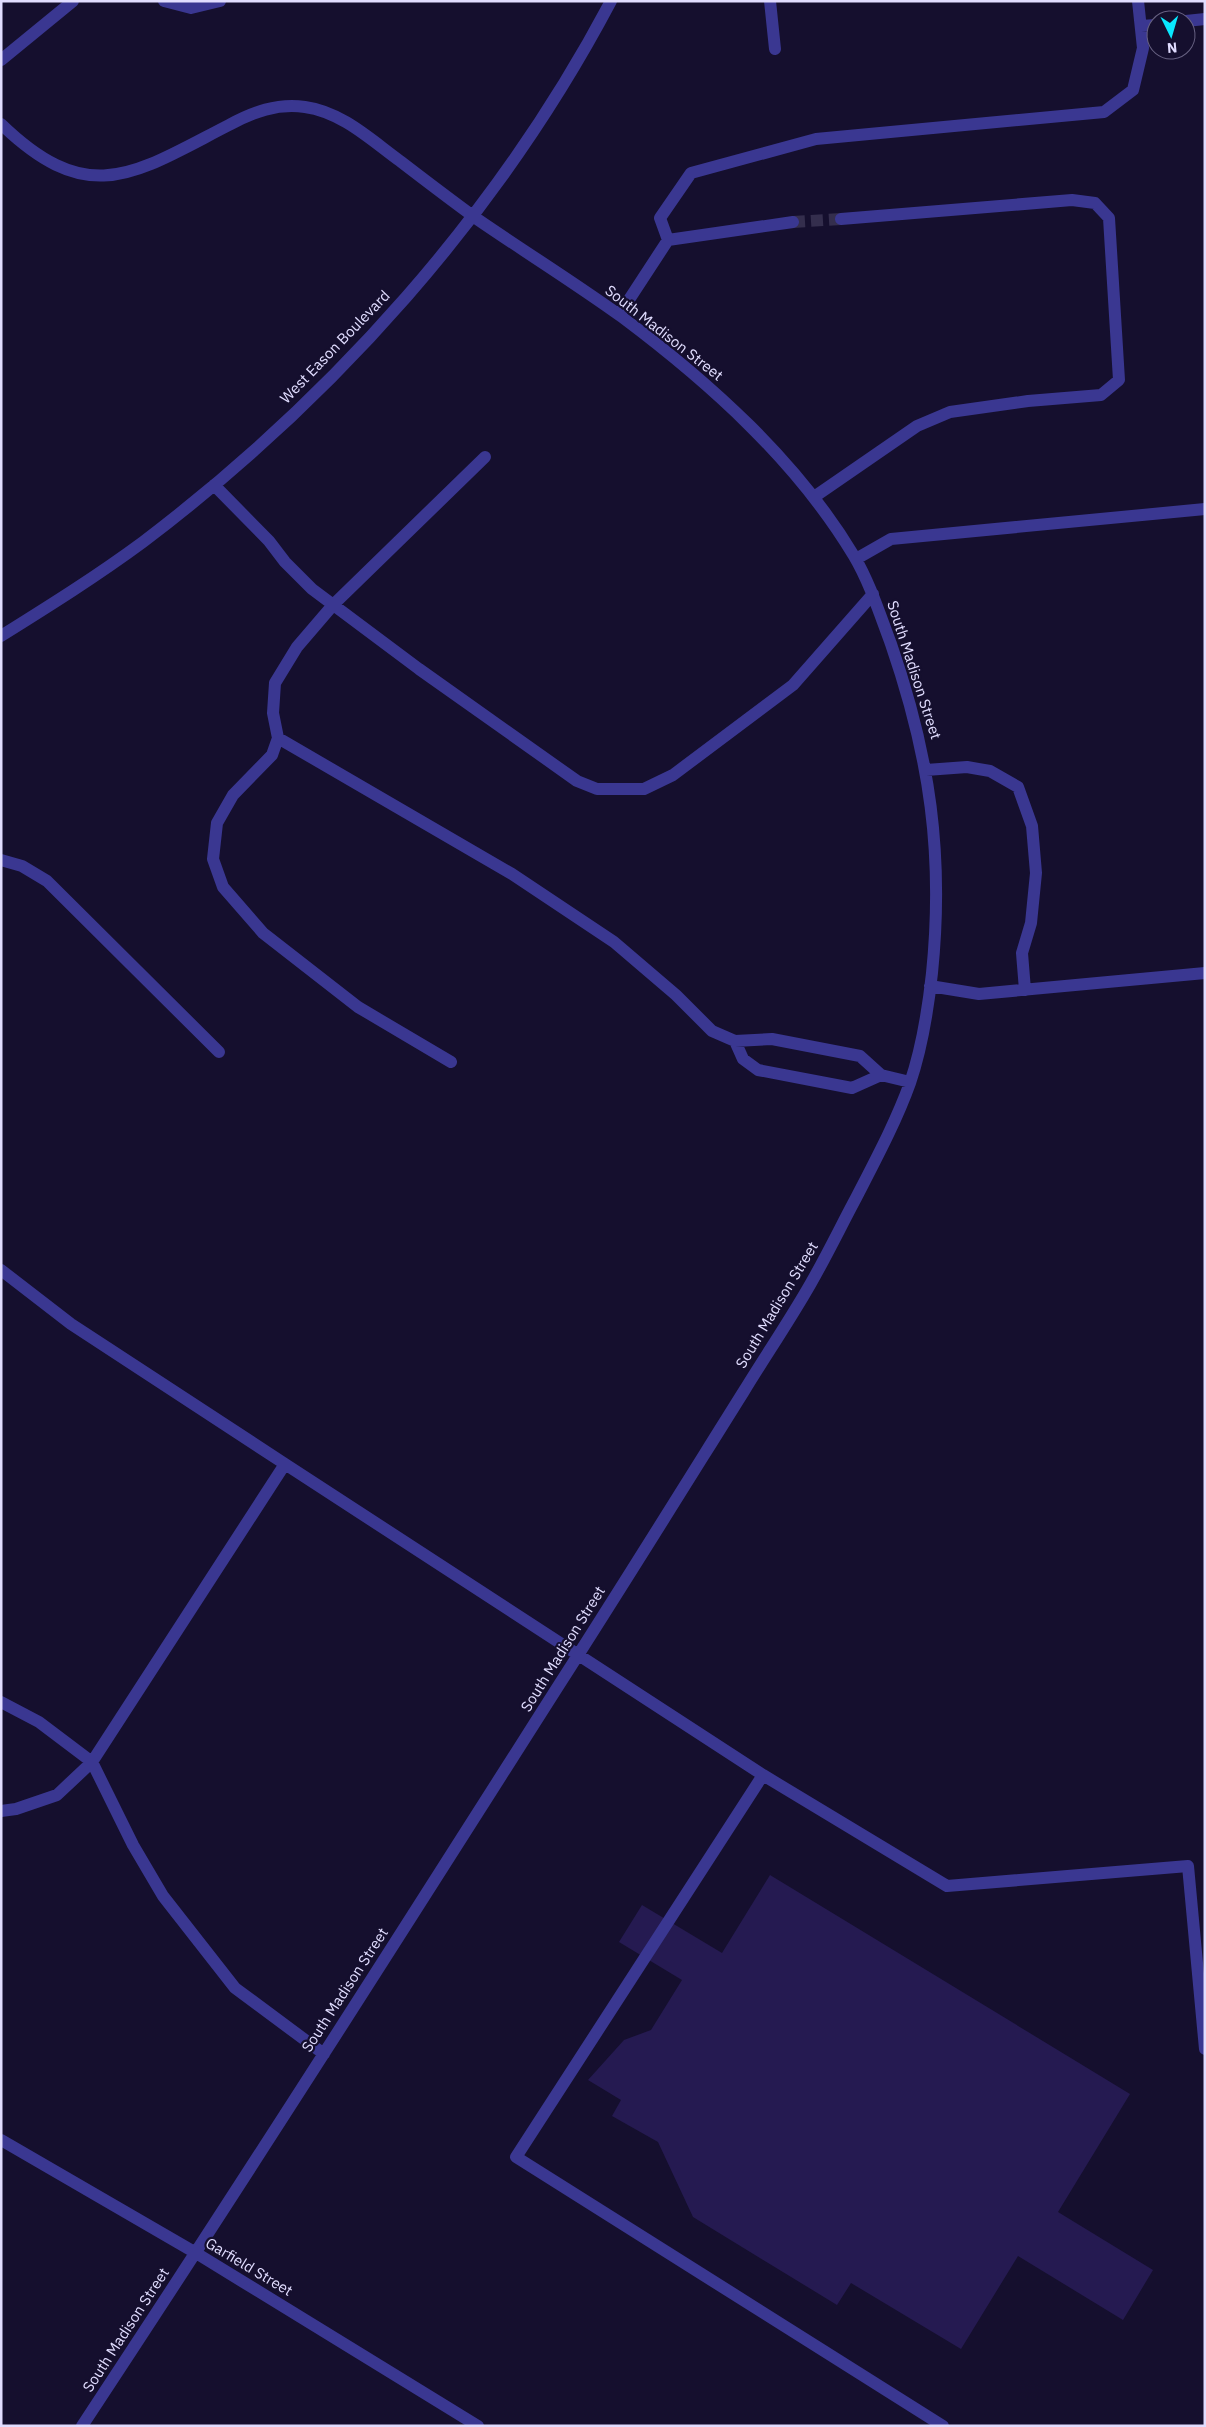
<svg xmlns="http://www.w3.org/2000/svg" width="1206" height="2427" viewBox="0 0 1206 2427" font-family="'IBM Plex Sans',sans-serif">
	<rect width="100%" height="100%" fill="#150f2e"/>
	<path fill="#251a51" d="M770,1875L1130,2094L1058,2212L1153,2270L1123,2320L1018,2256L961,2349L851,2283L837,2305L693,2217L658,2142L612,2116L621,2100L588,2080L624,2040L651,2030L682,1980L619,1942L642,1905L722,1953Z"/>
	<g fill="none" stroke-linecap="round" stroke-linejoin="round">
		<path stroke="#342e4d" stroke-width="12" stroke-dasharray="12 6" stroke-linecap="butt" d="M793,222L841,219"/>
		<path stroke="#3a3791" stroke-width="12" d="M164,1L191,8L220,1
			M770,1L775,49
			M1186,21L1205,19
			M1141,26L1156,25
			M1,60L73,1
			M1,124C90,210 135,173 229,125C253,112 277,103 305,107C342,112 371,140 400,161C426,181 451,200 477,219C525,252 575,283 622,317C710,383 797,461 854,556C870,583 880,615 891,644C930,757 944,855 932,973C928,1010 922,1048 910,1083C896,1122 875,1161 856,1198C841,1226 827,1255 811,1283C790,1320 766,1355 744,1391C682,1490 620,1590 557,1688C400,1935 243,2182 82,2426
			M668,240L660,218L691,173L816,139L1104,112L1133,90L1143,48L1138,1
			M619,315L668,240L793,222
			M214,485L269,541L285,562L312,589L419,669L577,781L597,789H644L673,775L793,685L873,594
			M814,497L917,426L950,412L1028,401L1101,395L1119,380L1109,218L1095,203L1072,200L841,219
			M856,559L891,539L1205,509
			M1,636C49,606 97,576 143,542C333,398 499,213 611,1
			M278,738L512,874L614,942L676,995L712,1031L735,1041L772,1039L860,1056L881,1075L852,1088L758,1070L743,1059L735,1041
			M926,770L967,767L990,771L1018,787L1032,826L1036,873L1031,923L1022,953L1025,990
			M1,860L22,866L47,881L219,1052
			M930,986L979,994L1205,973
			M451,1062L358,1007L263,933L223,887L213,859L217,823L233,795L272,755L278,738L273,713L275,683L297,647L333,605L485,457
			M881,1075L910,1082
			M1,1270L71,1324L285,1464L763,1775L947,1886L1188,1866L1205,2049
			M1,1702L39,1722L92,1762L133,1845L163,1896L235,1988L324,2054
			M763,1775L516,2157L943,2426
			M1,1811L16,1809L57,1795L92,1762L285,1464
			M1,2140L196,2253L478,2426"/>
	</g>
	<g text-anchor="middle" stroke-width="4.5" stroke-linejoin="round" paint-order="stroke">
		<g font-size="15" fill="#e1ddff" stroke="#150f2e">
			<text transform="translate(664 333) rotate(38)" y="5">South Madison Street</text>
			<text transform="translate(335 347) rotate(-46)" y="5">West Eason Boulevard</text>
			<text transform="translate(914 670) rotate(72)" y="5">South Madison Street</text>
			<text transform="translate(777 1305) rotate(-59)" y="5">South Madison Street</text>
			<text transform="translate(563 1649) rotate(-58)" y="5">South Madison Street</text>
			<text transform="translate(345 1990) rotate(-57)" y="5">South Madison Street</text>
			<text transform="translate(249 2267) rotate(31)" y="5">Garfield Street</text>
			<text transform="translate(126 2330) rotate(-57)" y="5">South Madison Street</text>
		</g>
	</g>
	<rect width="1206" height="2427" fill="none" stroke="#e1ddff" stroke-width="5"/>
	<g transform="translate(1171 35) rotate(175)"><circle r="24" fill="#150f2e" stroke="#676182"/>
	<path d="M0-4L9 19L0 12L-9 19Z" fill="#09e8ff"/>
	<text y="-8" font-size="14" font-weight="bold" text-anchor="middle" fill="#e1ddff">N</text>
	</g>
</svg>
